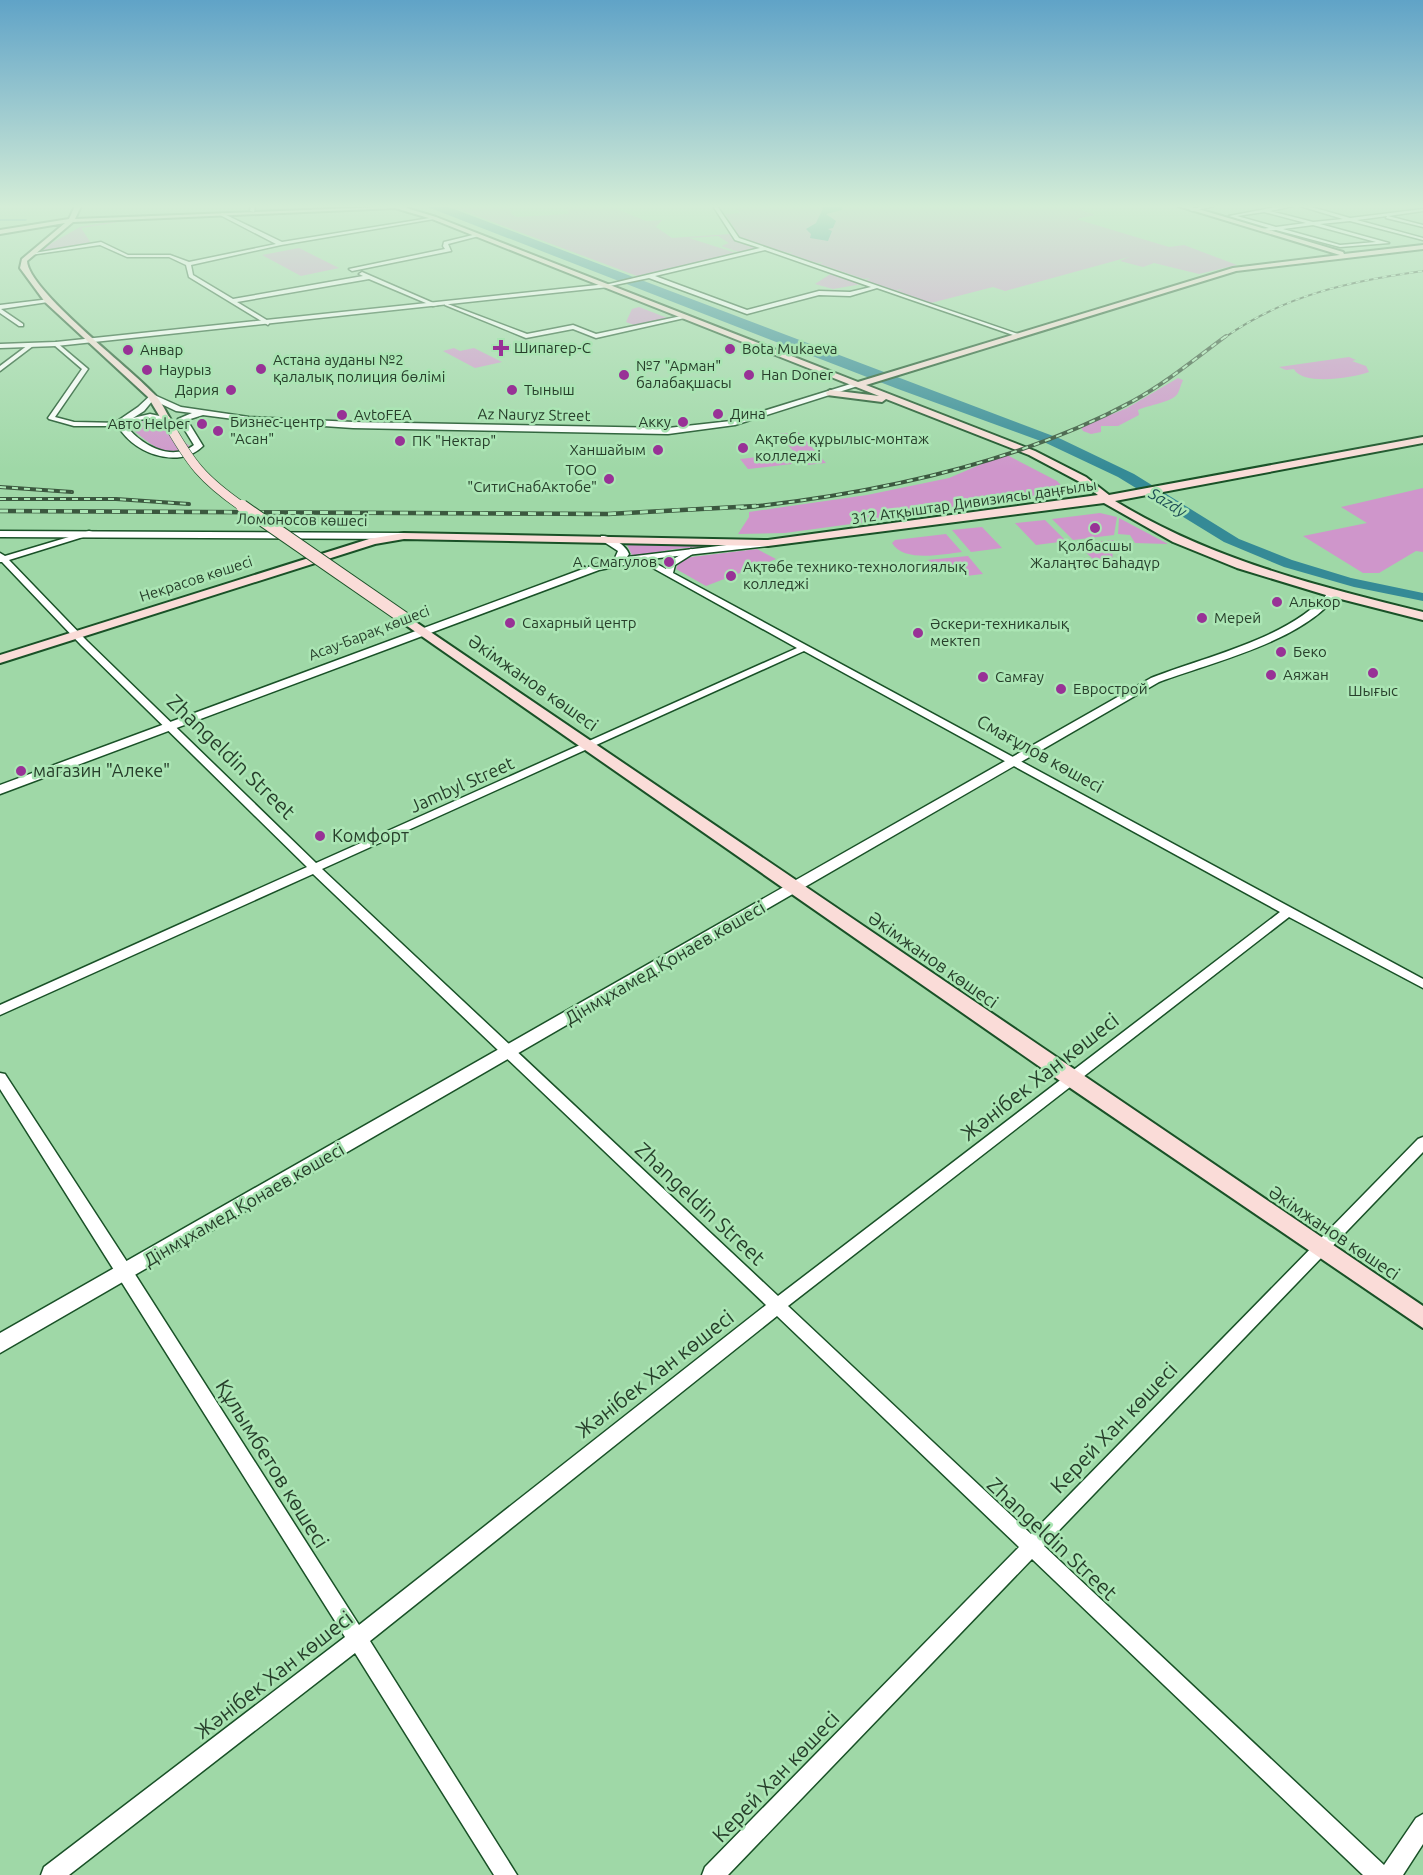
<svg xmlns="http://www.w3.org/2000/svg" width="1423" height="1875" viewBox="0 0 1423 1875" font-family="Ubuntu,sans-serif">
	<rect width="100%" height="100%" fill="#9fd8a7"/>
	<path fill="#cf96cb" d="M510,206L511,214L517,217L569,214L566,206H610L646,221L662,220L656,227L672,238L730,234L735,240L758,248L739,252L721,246L729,243L718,236L689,238L736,253L637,276L453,207Z
		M736,206H1095L1079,209L1095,215L1076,219L1169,247L1184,245L1237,265L1199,274L1154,263L1143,267L1120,261L1129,257L1005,291L993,287L927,304L891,292L903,289L889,291L864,281L870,278L864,279L819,264L823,262L817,263L789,254L793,252L788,253L737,238L734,232L736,231L725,214L740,213Z
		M122,220L125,221L81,228L91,243L88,244L36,252L80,227Z
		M299,248L339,268L301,276L262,255Z
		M832,273L862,283V284L833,289L815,284Z
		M639,307L670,319L639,327L626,322L632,309Z
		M454,348L460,351L474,348L502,362L475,368L443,351Z
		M1349,357L1356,360L1352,361L1366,366L1369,372C1353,378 1302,386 1294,369L1286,370L1279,367Z
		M1178,378L1183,380C1181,384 1180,389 1178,393C1174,402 1148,405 1138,410L1139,415L1118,426H1101V432L1091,434L1083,431L1081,427L1127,408Z
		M142,419L157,420L192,448C164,461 149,442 128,426L134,421Z
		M798,432L826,463L806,465L778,434Z
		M784,454L792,464L748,469L740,459Z
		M1005,454L1057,481L1062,486V492L1006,503L785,533L738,534L749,517V512L867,495L949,478Z
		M1423,488V552L1416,551L1379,573H1363L1303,536L1367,523L1341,507Z
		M1100,513L1117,517L1114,535L1073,540L1052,519Z
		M1119,518L1168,544L1135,543L1130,535L1118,534Z
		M1045,520L1066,541H1067L1036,545L1015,523Z
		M982,527L1002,548L971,552L952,530Z
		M946,534L962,552C943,554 904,563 892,543L895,540Z
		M1114,540L1112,560L1095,561L1077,544Z
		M625,541L746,544L674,549L633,557Z
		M757,549L776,559L706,586L676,569L679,562L691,557Z
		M968,556L983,574L966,576L927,560Z"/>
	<path fill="#358a96" d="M425,206H446L1061,439L1134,474L1239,539L1292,560L1351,578L1423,593V601L1354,587L1284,567L1224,542L1118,477L1046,443L898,389Z
		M824,206H843L842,210L826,214L836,221L833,228L828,229L832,231L828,241L810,238L811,234L806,229L816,223Z"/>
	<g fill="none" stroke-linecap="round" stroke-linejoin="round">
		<path stroke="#358a96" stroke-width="1.5" d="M0,220H26"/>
		<defs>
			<path id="minor" d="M251,206H255L254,212L250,211Z
				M713,206H717L739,238L1021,335L1016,336L877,288L850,296L819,295L747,314L649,278L605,287V285L760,248L735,240ZM765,250L871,287L850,292L819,291L747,310L655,276Z
				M1204,206H1214L1192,211L1190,210Z
				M1281,206H1293L1270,211L1313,222L1343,219L1300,206H1308L1350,218L1423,209V211L1388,216L1423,225V227L1386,218L1387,216L1357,220L1423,238V240L1350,221L1320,224L1389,243L1340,247L1276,230L1261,231V229L1269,228L1229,216ZM1264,212L1306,223L1276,227L1237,216ZM1313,225L1376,242L1340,245L1283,229Z
				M222,213L282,242L436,217L434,219L281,245L191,265L193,275L233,299L363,276L359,274L362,272L438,305L433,306L369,279L237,302L270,322L268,325L189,277L186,265L169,257H127L100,245L30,255L28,254L101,242L128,255H170L189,262L276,244L220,215Z
				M477,234L479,236L448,244L451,251L352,271L349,269L445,249L443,246L444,242Z
				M50,299L48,302L1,309L23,324V326H19L0,313V305Z
				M445,303L527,334L573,325L596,334L686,315L689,317L596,338L573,329L526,338L445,305Z
				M56,342L88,369L55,417L74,422L121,423L124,425L123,426H74L49,419L48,418L82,369L54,345Z
				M28,345L33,346L0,371V366Z
				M89,531L96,533L9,560L87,641L316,863L797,648L635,558L642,556L666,569L668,562L691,549L695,551L694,553L675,565L673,573L1423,979V988L1289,917L788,1306L1031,1534L1418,1139L1423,1137V1152L1044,1546L1384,1865L1416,1818L1423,1814V1844L1403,1875H1363L1032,1559L728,1875H702L705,1867L1019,1547L777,1316L370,1641L517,1875H494L355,1653L69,1875H41L44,1867L345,1637L0,1089V1073L5,1074L131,1268L359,1625L766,1305L313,874L0,1015V1005L307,867L81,645L2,562H0V553L5,556ZM804,651L1280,912L778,1296L322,869Z"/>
			<path id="tertiary" d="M607,284L609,287L56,346L0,348V344L56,342Z
				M857,382L864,384L735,425L668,434L353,428L249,421L203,415L187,420L203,446C178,471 129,452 116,422L138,407L152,394L181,407L249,417L353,422L668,428L731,421ZM153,400L176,411L192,413L178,419L194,445C171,463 139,444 124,423L150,418L169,422V418L150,414L133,418L144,411Z
				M0,531L404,533L409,536L404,539L0,537Z
				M601,536C610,535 626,545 629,554L627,557L768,540L773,543L768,546L659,558L599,570L0,794V785L591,566L614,560L618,551L601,540Z
				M1329,592L1338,594C1302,642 1212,662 1159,682L0,1353V1333L1151,678C1206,656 1289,639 1329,592Z"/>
			<path id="secondary" d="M75,206H81L75,219L409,206L406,208L436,217L858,382L1233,268L1340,255L1178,206H1188L1343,252L1344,254L1423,245V249L1236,271L866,385L1035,451L1086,477L1109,495L1423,437V443L1115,501C1210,559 1316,586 1423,612V620L1329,596L1237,568L1173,542L1104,503L768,546L404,539L375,544L0,663V655L369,539L404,533L768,540L1098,495L1078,481L1029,455L886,399L882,402L827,395L826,393L830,390L879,396L432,219L395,208L73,222L27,261C28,290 130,368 153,393C161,400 165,411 171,420L163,422L148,397L45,302L20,268L22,259L65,223L0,234V230L69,219Z
				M404,614L1423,1306V1328L1066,1085L400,621V615Z"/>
		</defs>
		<use href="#minor" stroke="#195127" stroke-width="3"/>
		<use href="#tertiary" stroke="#195127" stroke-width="3"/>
		<use href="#secondary" stroke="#195127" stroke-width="4"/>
		<use href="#minor" fill="#fff" fill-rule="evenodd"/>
		<use href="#tertiary" fill="#fff" fill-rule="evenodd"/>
		<use href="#secondary" fill="#fadcd8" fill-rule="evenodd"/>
		<defs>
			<path id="rail-far2" d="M1224,338C1284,295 1351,281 1423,271"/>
			<path id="rail-far1" d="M0,487L72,492
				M0,499H116L189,504
				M741,508C871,494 1017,464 1133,401C1166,383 1196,358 1226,336"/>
			<path id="rail" d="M0,511L608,514L756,506"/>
		</defs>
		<use href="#rail-far2" stroke="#3b583f" stroke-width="2"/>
		<use href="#rail-far1" stroke="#3b583f" stroke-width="4"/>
		<use href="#rail" stroke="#3b583f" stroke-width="4.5"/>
		<use href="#rail-far2" stroke="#abe5b4" stroke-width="1.5" stroke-dasharray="4.5" stroke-linecap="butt"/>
		<use href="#rail-far1" stroke="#abe5b4" stroke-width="2" stroke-dasharray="6" stroke-linecap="butt"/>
		<use href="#rail" stroke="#abe5b4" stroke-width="3" stroke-dasharray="8" stroke-linecap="butt"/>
		<defs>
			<path id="secondary-bridge-far1" d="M166,420C191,464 202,479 244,508"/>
			<path id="secondary-bridge" d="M242,506L404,618"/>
		</defs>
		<use href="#secondary-bridge-far1" stroke="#195127" stroke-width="10" stroke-linecap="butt"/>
		<use href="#secondary-bridge" stroke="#195127" stroke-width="14" stroke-linecap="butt"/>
		<use href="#secondary-bridge-far1" stroke="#fadcd8" stroke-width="9"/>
		<use href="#secondary-bridge" stroke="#fadcd8" stroke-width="12"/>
	</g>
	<linearGradient id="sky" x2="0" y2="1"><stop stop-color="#60a3c7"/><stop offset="0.44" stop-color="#d4edd7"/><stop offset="1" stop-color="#d4edd7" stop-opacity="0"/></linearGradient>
	<rect width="1423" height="469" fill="url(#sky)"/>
	<g fill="#983296" stroke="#abe5b4" stroke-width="2">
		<path d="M498 339h6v6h6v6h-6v6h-6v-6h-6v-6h6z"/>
		<circle cx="730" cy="349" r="6"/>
		<circle cx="128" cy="350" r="6"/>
		<circle cx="261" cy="369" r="6"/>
		<circle cx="147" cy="370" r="6"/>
		<circle cx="624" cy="375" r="6"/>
		<circle cx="749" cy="375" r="6"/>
		<circle cx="231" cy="390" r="6"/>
		<circle cx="512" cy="390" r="6"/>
		<circle cx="718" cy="414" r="6"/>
		<circle cx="342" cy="415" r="6"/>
		<circle cx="683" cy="422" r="6"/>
		<circle cx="202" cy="424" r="6"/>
		<circle cx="218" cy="431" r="6"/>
		<circle cx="400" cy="441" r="6"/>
		<circle cx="743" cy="448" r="6"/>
		<circle cx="658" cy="450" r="6"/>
		<circle cx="609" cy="479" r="6"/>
		<circle cx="1095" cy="528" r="6"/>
		<circle cx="669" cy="562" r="6"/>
		<circle cx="731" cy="576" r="6"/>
		<circle cx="1277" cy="602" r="6"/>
		<circle cx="1202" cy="618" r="6"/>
		<circle cx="510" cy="623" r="6"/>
		<circle cx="918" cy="633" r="6"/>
		<circle cx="1281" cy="652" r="6"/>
		<circle cx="1373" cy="673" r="6"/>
		<circle cx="1271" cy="675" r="6"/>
		<circle cx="983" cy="677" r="6"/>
		<circle cx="1061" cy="689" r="6"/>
		<circle cx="21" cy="771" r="6"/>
		<circle cx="320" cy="836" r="6"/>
	</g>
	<g text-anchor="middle" stroke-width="5" stroke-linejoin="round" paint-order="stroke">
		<g font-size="15" fill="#273f2b" stroke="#abe5b4" text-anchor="start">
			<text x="514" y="353">Шипагер-С</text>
			<text x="742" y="354">Bota Mukaeva</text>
			<text x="140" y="355">Анвар</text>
			<text x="273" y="365">Астана ауданы №2<tspan x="273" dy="17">қалалық полиция бөлімі</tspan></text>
			<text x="636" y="371">№7 "Арман"<tspan x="636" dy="17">балабақшасы</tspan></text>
			<text x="159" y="375">Наурыз</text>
			<text x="761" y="380">Han Doner</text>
			<text x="219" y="395" text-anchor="end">Дария</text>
			<text x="524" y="395">Тыныш</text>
			<text x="730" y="419">Дина</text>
			<text x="354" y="420">AvtoFEA</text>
			<text x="230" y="427">Бизнес-центр<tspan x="230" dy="17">"Асан"</tspan></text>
			<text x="671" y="427" text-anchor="end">Акку</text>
			<text x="190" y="429" text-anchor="end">Авто Helper</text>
			<text x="755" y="444">Ақтөбе құрылыс-монтаж<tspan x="755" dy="17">колледжі</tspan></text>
			<text x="412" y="446">ПК "Нектар"</text>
			<text x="646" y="455" text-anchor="end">Ханшайым</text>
			<text x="597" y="475" text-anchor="end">ТОО<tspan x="597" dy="17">"СитиСнабАктобе"</tspan></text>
			<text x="1095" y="551" text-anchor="middle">Қолбасшы<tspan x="1095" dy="17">Жалаңтөс Баһадүр</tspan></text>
			<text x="657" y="567" text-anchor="end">А. Смагулов</text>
			<text x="743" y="572">Ақтөбе технико-технологиялық<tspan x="743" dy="17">колледжі</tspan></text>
			<text x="1289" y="607">Алькор</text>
			<text x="1214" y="623">Мерей</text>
			<text x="522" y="628">Сахарный центр</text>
			<text x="930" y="629">Әскери-техникалық<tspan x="930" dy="17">мектеп</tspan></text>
			<text x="1293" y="657">Беко</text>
			<text x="1283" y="680">Аяжан</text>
			<text x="995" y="682">Самғау</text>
			<text x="1073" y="694">Еврострой</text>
			<text x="1373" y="696" text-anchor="middle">Шығыс</text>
		</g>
		<g font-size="15" fill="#273f2b" stroke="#abe5b4">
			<text transform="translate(534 415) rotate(1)" y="5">Az Nauryz Street</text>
			<text transform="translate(974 502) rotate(-8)" y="5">312 Атқыштар Дивизиясы даңғылы</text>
			<text transform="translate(302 520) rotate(1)" y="5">Ломоносов көшесі</text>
			<text transform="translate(196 579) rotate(-18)" y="5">Некрасов көшесі</text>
			<text transform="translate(369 633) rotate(-21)" y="5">Асау-Барақ көшесі</text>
		</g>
		<g font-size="16" font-style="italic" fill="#1c4d54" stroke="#abe5b4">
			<text transform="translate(1168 502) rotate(31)" y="6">Sazdy</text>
		</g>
		<g font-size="18" fill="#273f2b" stroke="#abe5b4">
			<text transform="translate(533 683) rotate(35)" y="6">Әкімжанов көшесі</text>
			<text transform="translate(1040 754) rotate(29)" y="6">Смағұлов көшесі</text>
			<text transform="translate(462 785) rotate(-24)" y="6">Jambyl Street</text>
			<text transform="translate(933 960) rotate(35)" y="6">Әкімжанов көшесі</text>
			<text transform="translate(665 963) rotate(-30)" y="6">Дінмұхамед Қонаев көшесі</text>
			<text transform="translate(244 1205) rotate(-30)" y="6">Дінмұхамед Қонаев көшесі</text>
			<text transform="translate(1334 1233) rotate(34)" y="6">Әкімжанов көшесі</text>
		</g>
		<g font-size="18" fill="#273f2b" stroke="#abe5b4" text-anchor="start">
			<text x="33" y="777">магазин "Алеке"</text>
			<text x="332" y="842">Комфорт</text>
		</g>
		<g font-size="21" fill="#273f2b" stroke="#abe5b4">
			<text transform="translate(231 757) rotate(44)" y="7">Zhangeldin Street</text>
			<text transform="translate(1040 1077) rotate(-38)" y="7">Жәнібек Хан көшесі</text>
			<text transform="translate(700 1204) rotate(43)" y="7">Zhangeldin Street</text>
			<text transform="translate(655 1374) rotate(-38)" y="7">Жәнібек Хан көшесі</text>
			<text transform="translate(1114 1428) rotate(-46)" y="7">Керей Хан көшесі</text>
			<text transform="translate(272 1464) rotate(58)" y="7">Құлымбетов көшесі</text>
			<text transform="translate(1052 1539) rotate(43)" y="7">Zhangeldin Street</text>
			<text transform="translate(274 1675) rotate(-38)" y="7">Жәнібек Хан көшесі</text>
			<text transform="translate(776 1777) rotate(-46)" y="7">Керей Хан көшесі</text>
		</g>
	</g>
</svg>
